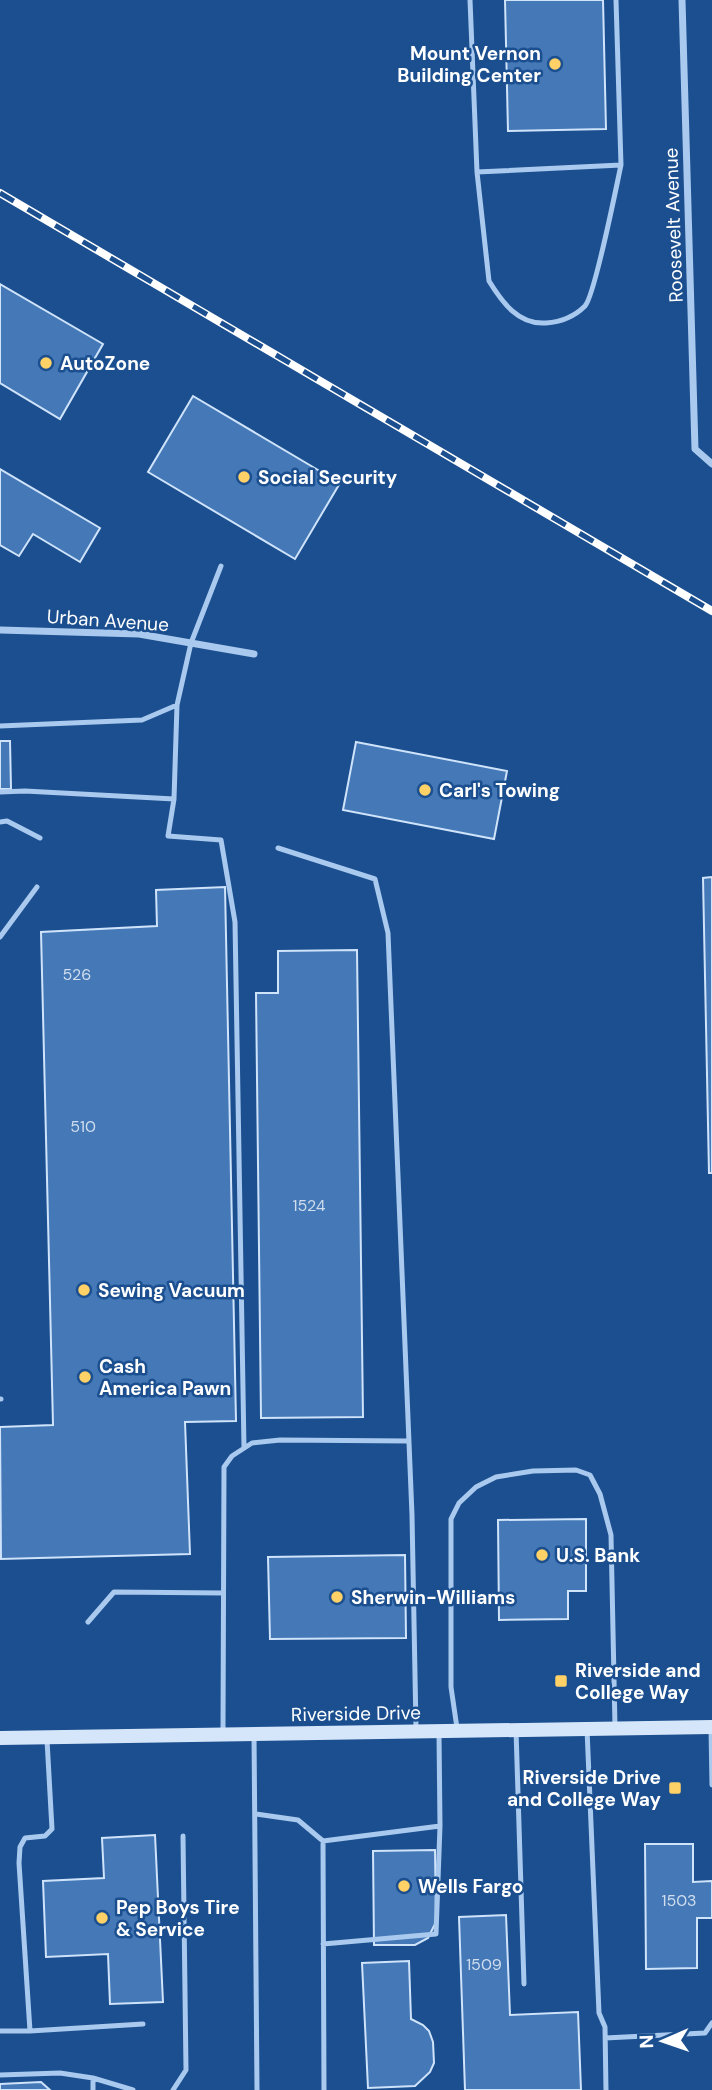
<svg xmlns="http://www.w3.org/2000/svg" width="712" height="2090" viewBox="0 0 712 2090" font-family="'DM Sans',sans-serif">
	<rect width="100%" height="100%" fill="#1b4f8f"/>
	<path fill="#4478b7" stroke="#cfe3fa" stroke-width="2" d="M505,0H603L606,129L508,131Z
		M0,284L103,344L60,419L0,383Z
		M193,396L340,483L295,559L148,472Z
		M0,469L100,528L80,562L33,534L19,556L0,545Z
		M0,741H10L11,789H0Z
		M356,742L507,771L494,839L343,810Z
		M712,877V1173H709L703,878Z
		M225,887L236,1421L185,1422L190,1554L1,1559L0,1427L53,1425L41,932L157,926L156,890Z
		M357,950L363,1417L261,1418L256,993H278V951Z
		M586,1519V1591H568V1619L499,1620L498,1520Z
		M405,1555L406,1638L270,1639L268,1557Z
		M155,1835L163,2002L110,2004L108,1954L46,1957L43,1881L104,1878L102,1838Z
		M645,1844H693V1882L712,1881V1918H697V1968L646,1969Z
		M435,1850L436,1922L428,1938L415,1945H374L373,1851Z
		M506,1915L510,2015L578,2012L581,2090H465L459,1917Z
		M409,1961L411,2019L423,2025L429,2031L433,2042L434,2063L430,2072L415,2086L368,2088L362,1963Z
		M41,2082L50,2090H0V2084Z"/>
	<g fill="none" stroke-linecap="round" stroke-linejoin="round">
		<path stroke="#a9c9ee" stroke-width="5" d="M470,0L477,172L489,281C502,302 518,325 546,323C560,322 574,317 585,306C595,295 616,188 621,165
			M477,172L621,165L616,0
			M221,566L191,643L177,705L174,799L168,836L221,840L235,922L244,1448
			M0,726L142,720L177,705
			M0,792L25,791L174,799
			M0,822L7,821L40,838
			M278,848L375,879L388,933L412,1515L416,1728
			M0,937L37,887
			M0,1399H1
			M88,1622L114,1592L223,1593
			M457,1728L451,1687V1519L459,1503L476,1487L496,1477L533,1471L576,1470L590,1475L600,1494L611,1535L615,1727
			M587,1729L599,2013L605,2027L606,2090
			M711,1729L712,1785
			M516,1730L524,1984
			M223,1732L224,1467L232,1456L252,1443L280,1440L409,1441
			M254,1734L257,2090
			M47,1740L52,1829L45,1836L25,1838L20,1847L19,1863L30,2031L143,2024
			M256,1814L298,1820L323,1841L440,1826
			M323,1841L324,2090
			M323,1944L436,1934L440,1826L439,1733
			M0,2031H30
			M605,2038L705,2033L712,2023
			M0,2075L60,2073L93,2078L133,2090
			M93,2078V2090
			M173,2090L186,2070L183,1836"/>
		<path stroke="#a9c9ee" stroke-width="7" d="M682,0L695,449L712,464
			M0,630L139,634L254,654"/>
		<path stroke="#d6e6fa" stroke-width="14" d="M0,1738L712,1727"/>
		<defs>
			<path id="rail" d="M0,193L712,611"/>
		</defs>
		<use href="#rail" stroke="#fff" stroke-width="8"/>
		<use href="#rail" stroke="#1b4f8f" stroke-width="5" stroke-dasharray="16" stroke-linecap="butt"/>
	</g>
	<g fill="#ffd166" stroke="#1b4f8f" stroke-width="2.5">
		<circle cx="555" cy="64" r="7"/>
		<circle cx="46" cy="363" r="7"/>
		<circle cx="244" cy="477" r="7"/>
		<circle cx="425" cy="790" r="7"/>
		<circle cx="84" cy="1290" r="7"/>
		<circle cx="85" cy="1377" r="7"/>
		<circle cx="542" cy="1555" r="7"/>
		<circle cx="337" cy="1597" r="7"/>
		<rect x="554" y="1674" width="14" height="14" rx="3.5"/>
		<rect x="668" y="1781" width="14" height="14" rx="3.5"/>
		<circle cx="404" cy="1886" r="7"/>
		<circle cx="102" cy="1918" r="7"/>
	</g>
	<g text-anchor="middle" stroke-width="5" stroke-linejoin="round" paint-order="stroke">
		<g font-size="16" fill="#d0dded">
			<text x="77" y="980">526</text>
			<text x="83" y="1132">510</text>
			<text x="309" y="1211">1524</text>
			<text x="679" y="1906">1503</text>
			<text x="484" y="1970">1509</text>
		</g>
		<g font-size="19" font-weight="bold" fill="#fff" stroke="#1b4f8f" text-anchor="start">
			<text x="541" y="60" text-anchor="end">Mount Vernon<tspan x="541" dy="22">Building Center</tspan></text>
			<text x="60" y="370">AutoZone</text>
			<text x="258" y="484">Social Security</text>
			<text x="439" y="797">Carl's Towing</text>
			<text x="98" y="1297">Sewing Vacuum</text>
			<text x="99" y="1373">Cash<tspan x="99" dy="22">America Pawn</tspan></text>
			<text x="556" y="1562">U.S. Bank</text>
			<text x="351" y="1604">Sherwin-Williams</text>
			<text x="575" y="1677">Riverside and<tspan x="575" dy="22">College Way</tspan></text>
			<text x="661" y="1784" text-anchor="end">Riverside Drive<tspan x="661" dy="22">and College Way</tspan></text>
			<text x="418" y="1893">Wells Fargo</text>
			<text x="116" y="1914">Pep Boys Tire<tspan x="116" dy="22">&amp; Service</tspan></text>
		</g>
		<g font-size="19" fill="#fff" stroke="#1b4f8f">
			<text transform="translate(673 225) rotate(-92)" y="7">Roosevelt Avenue</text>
			<text transform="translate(108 620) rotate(4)" y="7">Urban Avenue</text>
			<text transform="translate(356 1713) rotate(-1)" y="7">Riverside Drive</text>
		</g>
	</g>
	<g transform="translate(663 2041) rotate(268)" stroke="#1b4f8f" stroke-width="5" paint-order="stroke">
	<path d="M0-5L12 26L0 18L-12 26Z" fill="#ffffff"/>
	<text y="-10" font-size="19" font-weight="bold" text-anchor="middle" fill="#ffffff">N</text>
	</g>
</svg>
